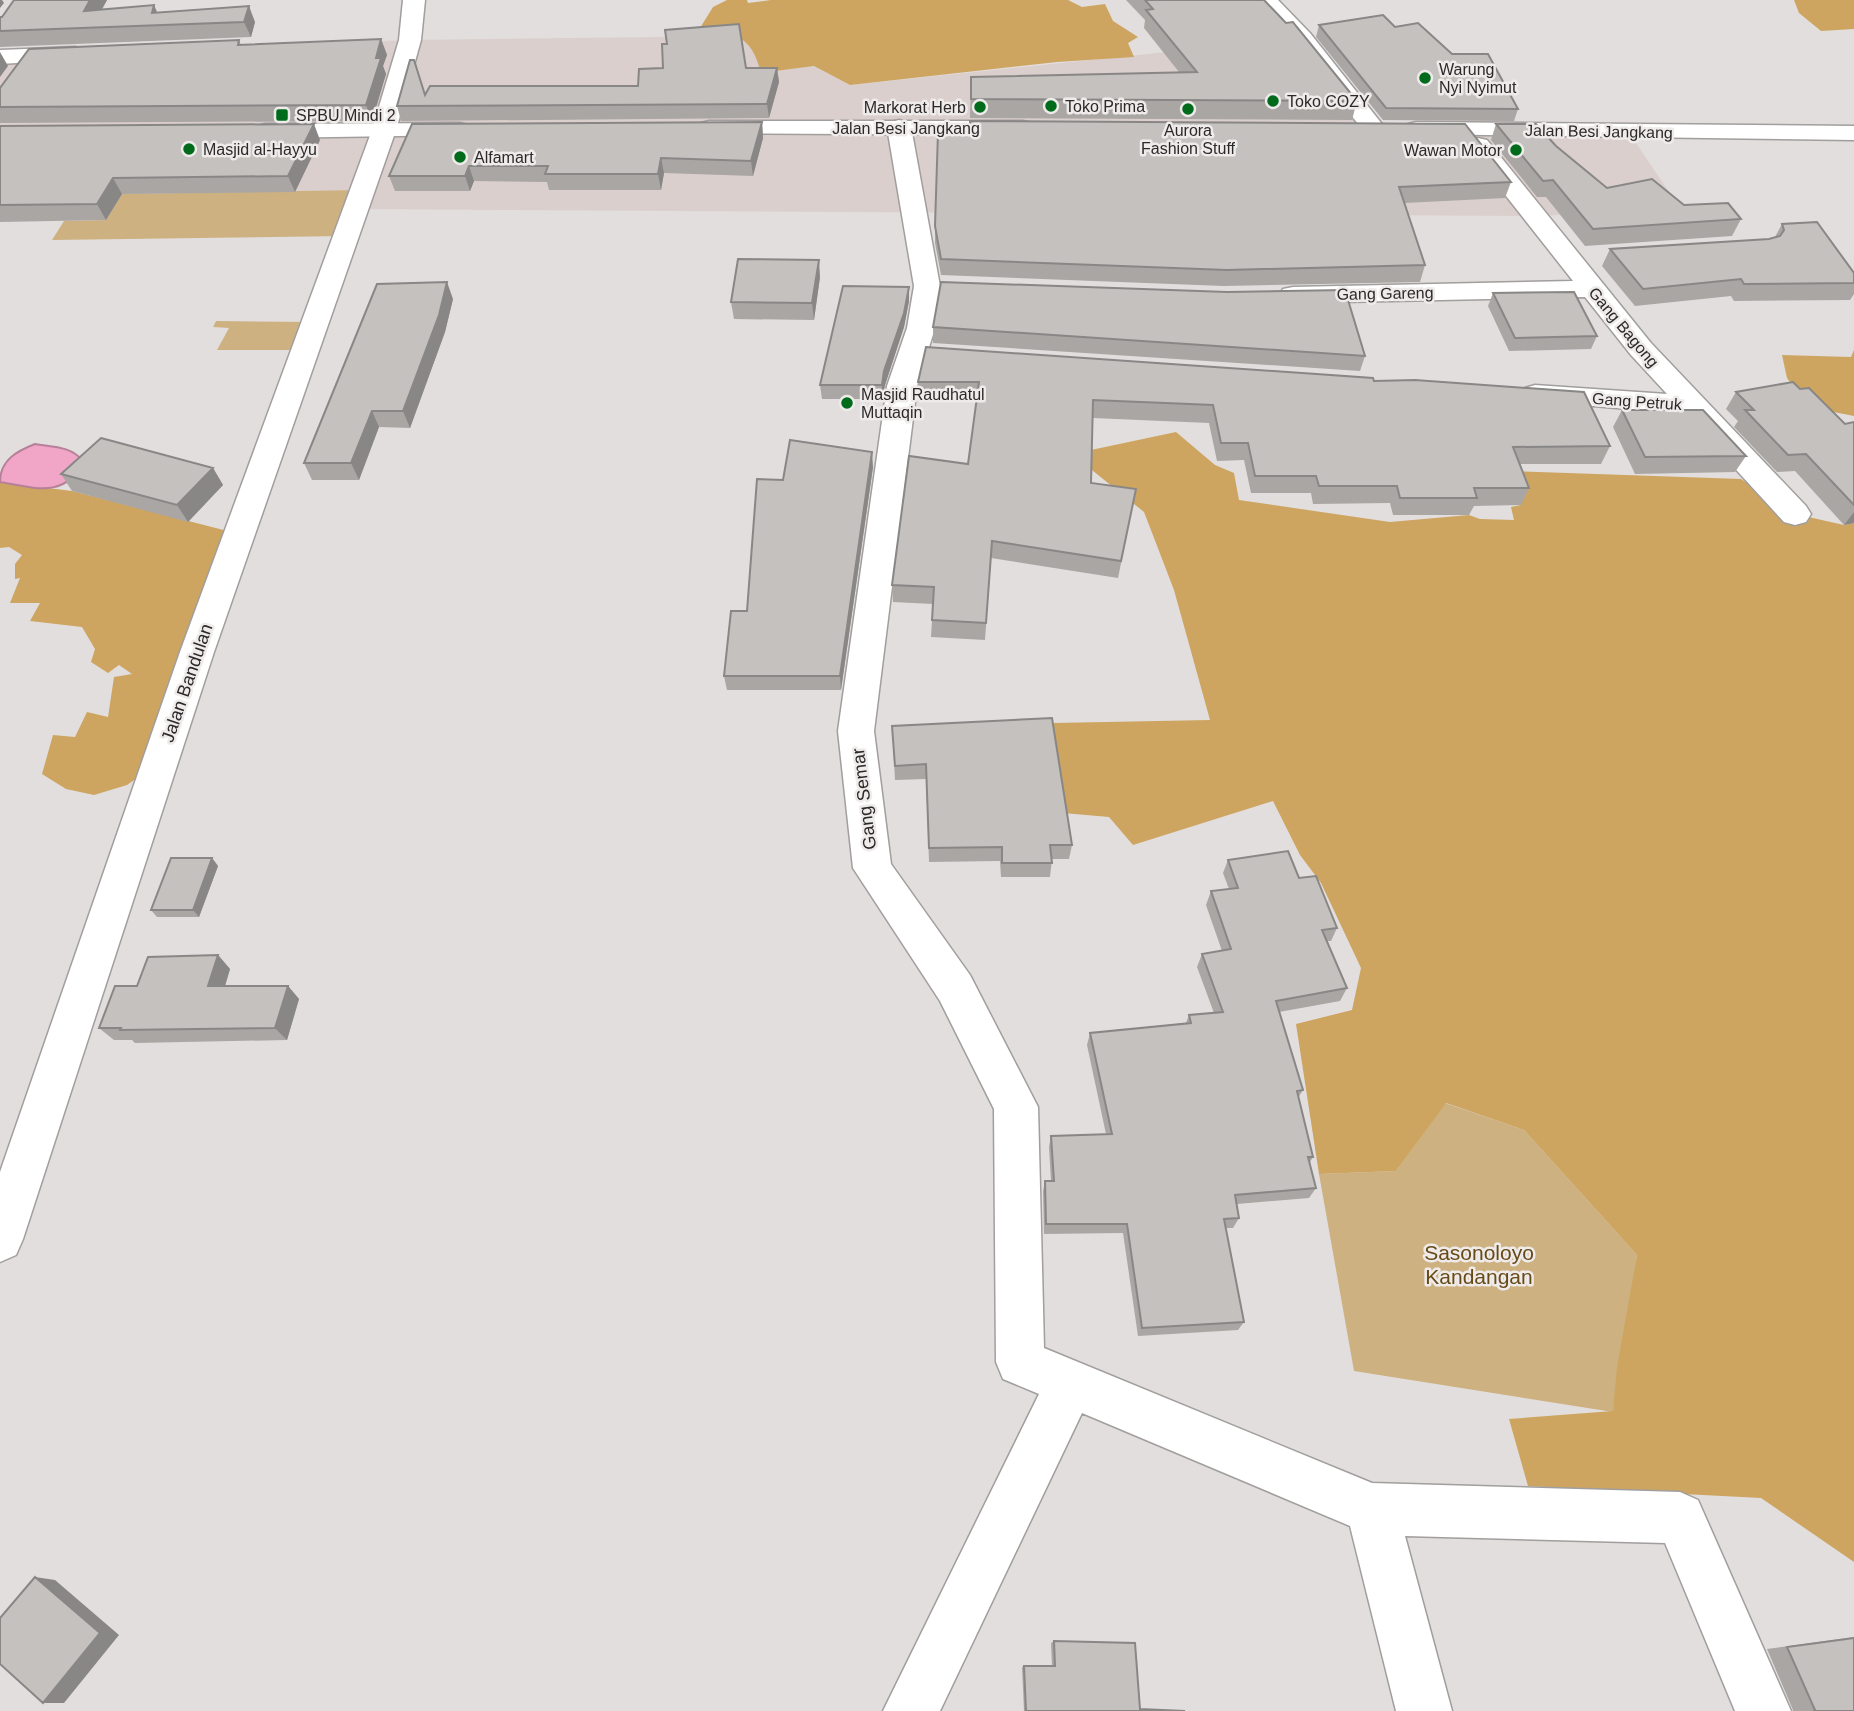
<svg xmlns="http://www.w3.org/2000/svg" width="1854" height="1711" viewBox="0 0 1854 1711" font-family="Helvetica,sans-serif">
	<rect width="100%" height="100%" fill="#e2dedd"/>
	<path fill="#dacfcc" d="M740,36L756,53L761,73L814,66L850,85L1302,38L1374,128L1427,129L1398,67L1484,66L1520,130L1628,131L1681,210L1534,216L356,209L64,221L0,183V57L410,40Z"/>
	<path fill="#ceb181" d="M363,190L347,236L52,240L64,221L106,220L122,194Z
		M216,321L316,322L306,350H217L229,328L213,327Z
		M1445,1103L1524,1130L1637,1255L1613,1412L1354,1371L1319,1174L1396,1171Z"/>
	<path fill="#cda561" d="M727,0H747L748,3L771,0H1068L1082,7L1105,4L1113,21L1138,37L1128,43L1134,57L1057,62L850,85L814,66L761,73C751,34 736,35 700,28L713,7Z
		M1794,0H1854V29L1821,31L1799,13Z
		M1854,350V416L1808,407L1787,378L1782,355L1851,357Z
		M1176,432L1215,465L1234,473L1239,500L1390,522L1469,515L1480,519L1514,520L1511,507L1521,505L1513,471L1741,479L1795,514L1844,525L1854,523V1562L1761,1498L1528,1486L1509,1419L1613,1411L1617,1367L1637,1255L1524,1130L1446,1103L1396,1171L1319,1174L1296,1024L1352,1010L1361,968L1321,883L1300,855L1273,801L1133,845L1109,817L1063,813L1053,723L1210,720L1174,590L1144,512L1072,454Z
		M0,482L72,491L239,534L160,762L127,785L94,795L66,789L42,774L53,735L75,737L87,712L108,717L114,677L132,674L119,665L108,673L91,662L95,649L82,627L30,621L40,603H10L20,578L15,579V564L22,555L9,547L0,548Z"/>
	<path fill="#f2a6c7" stroke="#b68198" stroke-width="2" d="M35,444C53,447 71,446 83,461C66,499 35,488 0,482C0,460 17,451 35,444Z"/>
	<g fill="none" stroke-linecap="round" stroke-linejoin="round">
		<defs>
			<path id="minor" d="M403,0H425L421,40L396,130L214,652L23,1239L16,1255L0,1262V1172L180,652L372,130L399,40Z
				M1255,0H1278L1310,33L1382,124L1386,129L1382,134H1366L1294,43Z
				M75,47L83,49L86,54L83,59L0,64V50Z
				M899,120L907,122L911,127L940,286L935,328L917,386L874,731L891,864L970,975L1038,1107L1044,1348L1372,1483L1680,1492L1698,1500L1791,1711H1735L1665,1543L1405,1536L1452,1711H1396L1350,1526L1082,1413L940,1711H883L1039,1394L1003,1379L996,1362L994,1109L940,1001L853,868L838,731L887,386L907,328L914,286L887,127L891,122Z
				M1478,138L1487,140L1651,343L1806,506L1811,514L1806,522L1795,525L1784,522L1685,414L1525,400L1520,394L1525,388L1535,385L1667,394L1631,355L1585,297L1293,303L1283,301L1279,295L1283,289L1293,287L1573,281L1466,145L1469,140Z"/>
			<path id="major" d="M709,121H1023L1031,123L1035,128L1031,133L1023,135L701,133L697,128L701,123Z
				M1416,122L1854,126V140L1408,134L1404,129L1408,124Z
				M460,123L468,125L472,130L468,135L265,138L257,136L253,131L257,126L265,124Z"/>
		</defs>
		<use href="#minor" stroke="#a19e9d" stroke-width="3"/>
		<use href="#major" stroke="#a19e9d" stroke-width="3"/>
		<use href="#minor" fill="#fff" fill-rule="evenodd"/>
		<use href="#major" fill="#fff" fill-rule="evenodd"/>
	</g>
	<path fill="#a9a6a4" d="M14,0H107L102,10L255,22L251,37L0,47V17H2Z
		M1126,0H1264L1357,101L1352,120L970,118L971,77L1179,72L1144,28L1145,20Z
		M1319,25L1395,27L1452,54L1518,109L1514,121L1383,120L1316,37Z
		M381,39L387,55L383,66L386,74L372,121L0,123V88L239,40L241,45Z
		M746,68H777L779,82L769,118L401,121L397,106L425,95L638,86Z
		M762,122L763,138L753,176L664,173L661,190H549L547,182L474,181L470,191H395L389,176Z
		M1496,124L1556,146L1607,188L1741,219L1732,236L1585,246L1546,197H1537L1491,140Z
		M0,126L320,140L295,192L122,194L106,220L0,222Z
		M970,132L1511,182L1505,198L1404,203L1425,265L1420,282L1224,286L941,275L935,243V226Z
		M1782,224L1854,273V294L1850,300L1734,301L1731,296L1635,306L1602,266L1610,249L1769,239L1775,237Z
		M820,277L814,320L734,319L731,302Z
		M909,287V301L904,327L885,385L882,399H822L820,385Z
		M1227,292L1365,356L1360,371L933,343V327Z
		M1493,293L1597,336L1591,349L1509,351L1488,306Z
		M453,299L445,332L410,428L379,427L359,480H312L304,463Z
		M1374,381L1610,446L1601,464H1520L1529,488L1521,505L1474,506L1469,515H1393L1390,503L1313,504L1311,493H1251L1244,460L1217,461L1209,423L1093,418L1091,483L1136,489L1118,578L991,558L985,640L931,637L933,604L893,602L892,585L968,464L977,399H918V382Z
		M1800,389L1845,424L1854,422V523L1844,525L1795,471L1777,472L1734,427L1738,421L1726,409L1736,392Z
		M1622,410L1746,456L1735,472L1635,474L1613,427Z
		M873,467L841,690H727L724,676L747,611L783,480Z
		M213,468L223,485L188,522L72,491L61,474Z
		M892,726L1072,845L1069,859H1052L1050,877H1001L1000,861L929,862L926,779L895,780Z
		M212,858L218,866L199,917H157L151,910Z
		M1228,860L1299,878L1337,928L1331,941H1327L1347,988L1340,1001L1279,1012L1303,1090L1298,1098L1313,1157L1310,1162L1316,1188L1309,1198L1237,1204L1239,1218L1233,1228H1226L1244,1322L1238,1330L1138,1336L1123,1233L1044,1234L1043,1191L1045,1181H1051L1049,1147L1051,1136L1106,1134L1087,1045L1090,1033L1186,1023L1189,1015L1214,1013L1197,967L1202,954L1222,951L1206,905L1211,891L1229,889L1223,873Z
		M218,955L230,969L225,986H288L299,999L287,1040L135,1043L132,1040H114L99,1028L137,986Z
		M1854,1637V1711H1793V1710L1767,1649Z
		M1054,1641L1140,1709L1185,1711H1024L1022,1667L1024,1666H1052L1051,1643Z"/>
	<path fill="#898786" d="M0,0H2L4,3L0,8Z
		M90,0H107L91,27L84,11Z
		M154,5L161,21L152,13Z
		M249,6L255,22L251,37L244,22Z
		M381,39L387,55L383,66L386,74L372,121L366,105L376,58Z
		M0,52L8,66L0,77Z
		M777,68L779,82L769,118L767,104Z
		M762,122L763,138L753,176L751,161Z
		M314,124L320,140L295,192L288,176Z
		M661,158L664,173L661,190L658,174Z
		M469,166L474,181L470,191L465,176Z
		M113,178L122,194L106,220L97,204Z
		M819,260L820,277L814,320L812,303Z
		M447,282L453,299L445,332L410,428L403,411Z
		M909,287V301L904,327L885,385L882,399V385L884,371Z
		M372,411L379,427L359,480L351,463Z
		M872,452L873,467L841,690L840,676Z
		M213,468L223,485L188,522L177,505Z
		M1854,512V523L1844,525Z
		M212,858L218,866L199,917L193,910Z
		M218,955L230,969L221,999L208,986Z
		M288,986L299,999L287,1040L275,1028Z
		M35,1577L55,1580L119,1635L64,1703H43Z"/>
	<path fill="#c4c1bf" stroke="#898786" stroke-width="2" d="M14,0H90L84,11L154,5L152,13L249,6L244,22L0,31V17H2Z
		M1145,0H1264L1286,23L1293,22L1296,26L1357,101L971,99V77L1197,72L1146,10L1153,9Z
		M1383,15L1395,27L1418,23L1452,54H1488L1518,109L1386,108L1319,25Z
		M739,24L746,68H777L767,104L397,106L410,60H414L425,95L430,86H638L639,69L663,68L662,44H667L665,30Z
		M381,39L376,58H381L366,105L0,107V88L29,49L239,40L238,45Z
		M970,121L1465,124L1511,182L1399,187L1425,265L1227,270L941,259L935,226L938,132H970Z
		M762,122L751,161L661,158L658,174H545L548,166H469L465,176H389L412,124Z
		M314,124L288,176L113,178L97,204L0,205V126Z
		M1496,124H1536L1556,146L1607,188L1652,179L1684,205L1728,203L1741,219L1593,229L1553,180L1543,181Z
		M1817,222L1854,273V283L1744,284L1741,279L1643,289L1610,249L1769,239L1780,236L1784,230L1782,224Z
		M738,259L819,260L812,303L731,302Z
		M447,282L439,315L403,411H372L351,463H304L377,284Z
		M941,282L1227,292L1345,290L1365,356L933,327Z
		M843,286L909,287L904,313L884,371L882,385H820Z
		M1574,292L1597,336L1515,338L1493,293Z
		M926,347L1373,378L1374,381L1415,380L1584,392L1610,446L1513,447L1529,488H1474L1477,498H1400L1397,486H1319L1316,476H1255L1248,443H1221L1213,405L1093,400L1091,483L1136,489L1121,561L992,541L986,623L932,620L934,587L892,585L909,456L968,464L979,382H918Z
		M1793,382L1800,389L1809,388L1845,424L1854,422V505L1806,454L1788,455L1745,410H1754L1736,392Z
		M1622,410H1703L1746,456L1645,457Z
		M101,438L213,468L177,505L61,474Z
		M790,440L872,452L840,676H724L731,611H747L757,479L783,480Z
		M1052,718L1072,845H1050L1052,863H1002V847L929,848L926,764L895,766L892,726Z
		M1288,851L1299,878L1316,876L1337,928L1322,930L1347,988L1276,1001L1303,1090L1297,1091L1313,1157H1308L1316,1188L1235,1195L1239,1218L1224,1219L1244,1322L1142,1328L1127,1224H1046L1045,1181H1054L1051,1136L1112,1134L1090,1033L1191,1023L1189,1015L1223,1012L1202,954L1231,949L1211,891L1238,888L1228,860Z
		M171,858H212L193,910H151Z
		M218,955L208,986H288L275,1028L120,1030L121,1028H99L115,986H137L148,957Z
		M35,1577L100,1633L43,1703L0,1664V1618Z
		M1854,1638V1711H1814L1815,1710L1787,1647Z
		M1054,1641L1135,1643L1140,1709L1185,1711H1026L1024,1666H1055Z"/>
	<g fill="#006b1b" stroke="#efebea" stroke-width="2.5">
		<circle cx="1425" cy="78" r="7"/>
		<circle cx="1273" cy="101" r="7"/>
		<circle cx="1051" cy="106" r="7"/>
		<circle cx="980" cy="107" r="7"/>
		<circle cx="1188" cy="109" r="7"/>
		<rect x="275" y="108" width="14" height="14" rx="3.5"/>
		<circle cx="189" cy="149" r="7"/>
		<circle cx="1516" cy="150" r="7"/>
		<circle cx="460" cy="157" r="7"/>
		<circle cx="847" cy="403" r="7"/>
	</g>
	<g text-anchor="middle" stroke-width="5" stroke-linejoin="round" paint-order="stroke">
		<g font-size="16" fill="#2b2a2a" stroke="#efebea" text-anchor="start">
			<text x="1439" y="75">Warung<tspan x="1439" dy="18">Nyi Nyimut</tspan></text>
			<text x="1287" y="107">Toko COZY</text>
			<text x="1065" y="112">Toko Prima</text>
			<text x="966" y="113" text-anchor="end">Markorat Herb</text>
			<text x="296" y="121">SPBU Mindi 2</text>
			<text x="1188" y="136" text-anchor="middle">Aurora<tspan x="1188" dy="18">Fashion Stuff</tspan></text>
			<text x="203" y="155">Masjid al-Hayyu</text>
			<text x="1502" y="156" text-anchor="end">Wawan Motor</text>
			<text x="474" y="163">Alfamart</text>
			<text x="861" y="400">Masjid Raudhatul<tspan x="861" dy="18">Muttaqin</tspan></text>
		</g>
		<g font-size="16" fill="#2b2a2a" stroke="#efebea">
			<text x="906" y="134">Jalan Besi Jangkang</text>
			<text transform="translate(1599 131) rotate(1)" y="6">Jalan Besi Jangkang</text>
			<text transform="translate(1385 293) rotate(-1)" y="6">Gang Gareng</text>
			<text transform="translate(1624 327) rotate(50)" y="6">Gang Bagong</text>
			<text transform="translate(1637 401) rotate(4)" y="6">Gang Petruk</text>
		</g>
		<g font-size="18" fill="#2b2a2a" stroke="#efebea">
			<text transform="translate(187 683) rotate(-71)" y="6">Jalan Bandulan</text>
			<text transform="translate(864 799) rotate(-97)" y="6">Gang Semar</text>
		</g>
		<g font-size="21" fill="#674b17" stroke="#efebea">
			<text x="1479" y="1260">Sasonoloyo<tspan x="1479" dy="24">Kandangan</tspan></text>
		</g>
	</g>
</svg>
